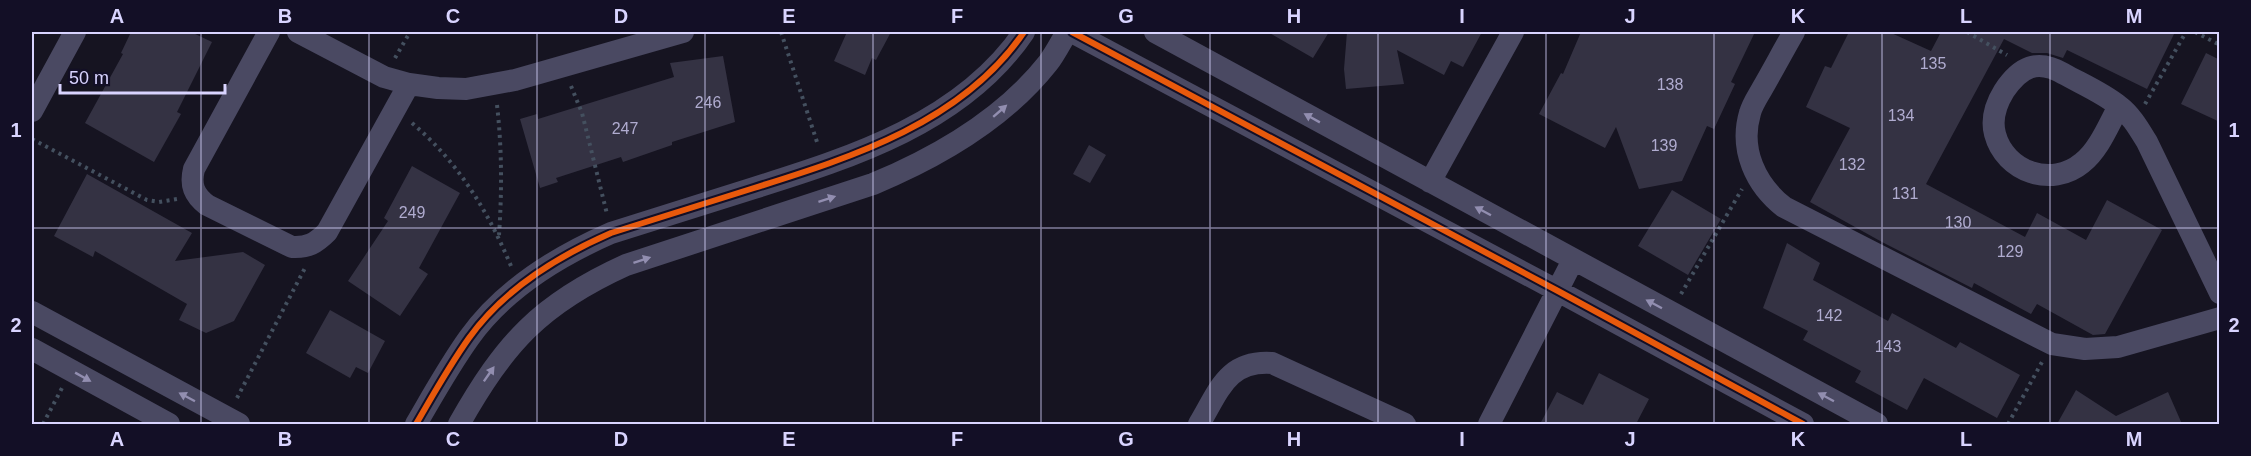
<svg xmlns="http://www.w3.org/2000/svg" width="2251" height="456" viewBox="0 0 2251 456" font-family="Arial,sans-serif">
	<rect width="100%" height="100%" fill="#161421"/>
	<path fill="#343243" d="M131,32H191L212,42L177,112L181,114L154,162L85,123L123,54L121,53Z
		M847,32H891L876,60L872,58L865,75L834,61Z
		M1268,32H1329L1313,58Z
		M1347,32H1482L1463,67L1451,61L1444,75L1397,50L1404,84L1346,89L1344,69Z
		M1581,32H1755L1731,82L1735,84L1714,129L1707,126L1682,181L1639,189L1616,127L1605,148L1539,114L1561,73L1563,74Z
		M1849,32H1889L1931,51L1941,32H2175L2147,89L2067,50L2063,58L2047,53H2032L2004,39L1926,184L2025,237L2037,213L2086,240L2107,200L2162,230L2105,334L2093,335L2037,304L2031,314L1974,283L1972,288L1882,242L1810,202L1850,128L1806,107L1825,66L1831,68Z
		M2206,53L2220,60V122L2181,104Z
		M723,56L735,122L672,142V145L623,162L621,157L556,178L558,182L540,188L520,119L537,114L538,119L674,77L670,63Z
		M1089,145L1106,155L1090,183L1073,174Z
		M412,166L460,193L419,268L428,274L400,316L348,281L388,221L384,218Z
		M87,174L192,233L175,261L243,252L265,265L234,321L206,333L179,320L187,304L95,251L93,257L54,236Z
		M1672,190L1721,219L1688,275L1638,246Z
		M1787,243L1820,263L1813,280L1888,321L1892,313L1956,348L1960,342L2020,375L1997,418L1924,378L1907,410L1855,382L1861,371L1803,340L1808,331L1763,308Z
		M330,310L385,341L368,373L356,367L350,378L306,353Z
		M1599,373L1649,399L1636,424H1540L1557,392L1583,405Z
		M2076,390L2116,416L2168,392L2182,424H2057Z"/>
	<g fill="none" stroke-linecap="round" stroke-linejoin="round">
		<path stroke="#44505f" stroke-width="4" stroke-dasharray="3 4.5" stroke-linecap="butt" d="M781,32L818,145
			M1967,32L2007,55
			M2195,32L2220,45
			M395,58L410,32
			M571,86L582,113L607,214
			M2145,104L2186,32
			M497,105C502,149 502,191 499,235
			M412,123C458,162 488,211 511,266
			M32,139L147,200L159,202L177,199
			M1681,294L1742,189
			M237,398L306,266
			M43,424L62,388
			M2008,424L2042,362"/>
		<path stroke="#4a4962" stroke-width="22" d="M269,32L194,169C190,185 194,195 207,205L292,247C308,248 316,243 327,232L409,84
			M298,32L384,77L409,84L438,88L466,89L515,80L683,32
			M1072,32L1558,291L1803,424
			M1155,32L1877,424
			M1794,32C1783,51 1773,70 1762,89C1758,96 1752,105 1750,113C1739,150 1756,185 1784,207L2052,344L2085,349L2118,347L2220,318
			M2119,106C2109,124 2099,150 2082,163C2052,188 2005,172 1995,134C1991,119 1996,104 2004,91C2020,67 2037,58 2064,74C2082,84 2103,93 2119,106C2131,115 2139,129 2147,142L2220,293
			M32,111L75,32
			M1430,182L1513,32
			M32,312L239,424
			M32,349L169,424
			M416,424C433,395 449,366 469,338C504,289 556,257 611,233C658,218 706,203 754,188C853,157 963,122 1024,32
			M459,424C505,343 540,304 626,265L873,184C938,157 1003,120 1048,63C1055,54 1061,42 1067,32
			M1199,424C1219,391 1227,360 1272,363L1405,424
			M1489,424L1573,260"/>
		<defs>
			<path id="cycleway" d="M1072,32L1558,291L1803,424
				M416,424C433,395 449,366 469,338C504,289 556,257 611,233C658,218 706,203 754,188C853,157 963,122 1024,32"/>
		</defs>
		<use href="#cycleway" stroke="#130f26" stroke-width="10"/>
		<use href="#cycleway" stroke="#e8590c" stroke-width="6"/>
	</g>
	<defs><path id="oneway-solid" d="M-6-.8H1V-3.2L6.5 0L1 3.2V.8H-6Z" transform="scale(1.5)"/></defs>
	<g fill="#928eb0">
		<use href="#oneway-solid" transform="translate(1000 111) rotate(-41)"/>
		<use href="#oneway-solid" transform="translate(1312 118) rotate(-151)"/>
		<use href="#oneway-solid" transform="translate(827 199) rotate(-18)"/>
		<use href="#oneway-solid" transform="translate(1483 211) rotate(-152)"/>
		<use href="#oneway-solid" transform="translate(642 260) rotate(-18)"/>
		<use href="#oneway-solid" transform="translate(1654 304) rotate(-152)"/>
		<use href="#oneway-solid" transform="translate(489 374) rotate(-55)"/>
		<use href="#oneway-solid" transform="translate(83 377) rotate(29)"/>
		<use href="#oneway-solid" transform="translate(187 397) rotate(-152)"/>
		<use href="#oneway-solid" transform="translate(1826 397) rotate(-152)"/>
	</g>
	<path fill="none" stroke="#d9d4ff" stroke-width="1.5" stroke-opacity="0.55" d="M201,32V424M369,32V424M537,32V424M705,32V424M873,32V424M1041,32V424M1210,32V424M1378,32V424M1546,32V424M1714,32V424M1882,32V424M2050,32V424M32,228H2220"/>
	<g text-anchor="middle" stroke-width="6" stroke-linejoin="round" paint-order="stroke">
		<g font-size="16" fill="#b0acd0">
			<text x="1933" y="69">135</text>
			<text x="1670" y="90">138</text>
			<text x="708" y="108">246</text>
			<text x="1901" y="121">134</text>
			<text x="625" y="134">247</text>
			<text x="1664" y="151">139</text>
			<text x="1852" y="170">132</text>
			<text x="1905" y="199">131</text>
			<text x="412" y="218">249</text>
			<text x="1958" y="228">130</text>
			<text x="2010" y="257">129</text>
			<text x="1829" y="321">142</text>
			<text x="1888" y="352">143</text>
		</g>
	</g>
	<rect width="2251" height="456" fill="none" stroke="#130f26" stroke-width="66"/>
	<path d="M60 84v9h165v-9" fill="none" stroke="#d9d4ff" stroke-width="3"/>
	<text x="69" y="84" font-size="18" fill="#d9d4ff" stroke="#130f26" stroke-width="4.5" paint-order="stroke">50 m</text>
	<rect x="33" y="33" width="2185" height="390" fill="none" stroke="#d9d4ff" stroke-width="2"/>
	<g font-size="20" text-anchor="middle" font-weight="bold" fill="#d9d4ff">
		<text x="117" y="23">A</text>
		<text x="285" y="23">B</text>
		<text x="453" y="23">C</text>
		<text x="621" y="23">D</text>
		<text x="789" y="23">E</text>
		<text x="957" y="23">F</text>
		<text x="1126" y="23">G</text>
		<text x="1294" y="23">H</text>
		<text x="1462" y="23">I</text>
		<text x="1630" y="23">J</text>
		<text x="1798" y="23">K</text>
		<text x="1966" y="23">L</text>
		<text x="2134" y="23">M</text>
		<text x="16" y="137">1</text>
		<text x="2234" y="137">1</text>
		<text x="16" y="332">2</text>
		<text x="2234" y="332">2</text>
		<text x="117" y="446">A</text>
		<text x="285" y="446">B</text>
		<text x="453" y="446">C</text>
		<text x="621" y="446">D</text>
		<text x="789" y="446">E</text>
		<text x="957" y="446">F</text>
		<text x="1126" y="446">G</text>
		<text x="1294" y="446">H</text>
		<text x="1462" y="446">I</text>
		<text x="1630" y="446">J</text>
		<text x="1798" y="446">K</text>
		<text x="1966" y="446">L</text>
		<text x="2134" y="446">M</text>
	</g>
</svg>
